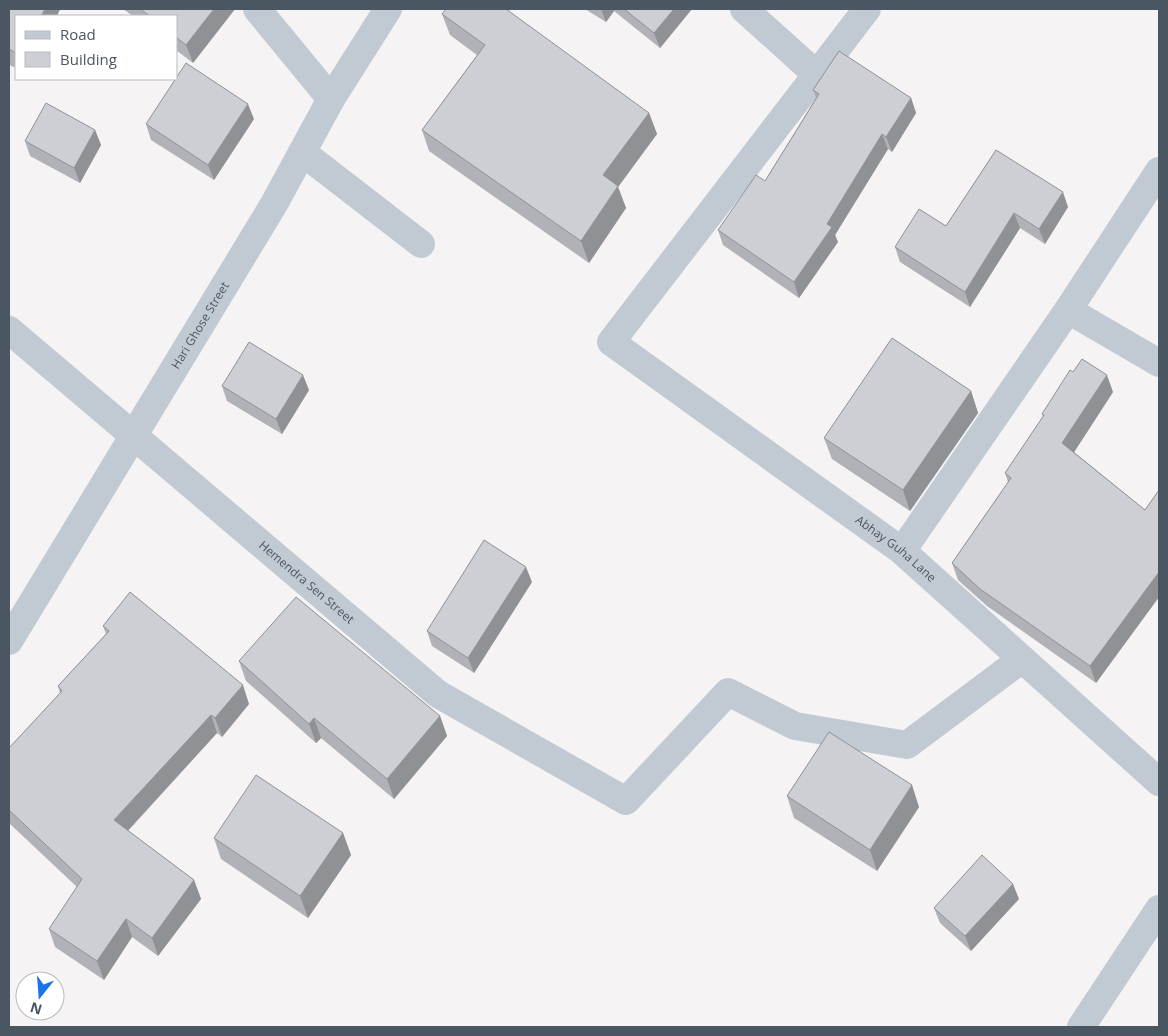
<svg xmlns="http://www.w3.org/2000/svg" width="1168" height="1036" viewBox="0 0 1168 1036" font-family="'Open Sans',sans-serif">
	<rect width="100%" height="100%" fill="#f5f3f3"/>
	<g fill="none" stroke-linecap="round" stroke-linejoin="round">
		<g stroke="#c1cad2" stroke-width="28">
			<path d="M257,9L331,99"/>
			<path d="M744,9L816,74"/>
			<path id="s1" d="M867,9L611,342L902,551L1159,782"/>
			<path d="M302,152L421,244"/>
			<path d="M1068,310L1159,363"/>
			<path id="s2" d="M9,330L438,694L626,801L728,692L795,726L907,745L1022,659"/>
			<path d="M902,551L1068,310L1159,171"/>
			<path id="s3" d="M9,641L274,204L331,99L388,9"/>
			<path d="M1081,1027L1159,909"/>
		</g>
		<path stroke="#b5b8bd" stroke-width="1" d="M9,1026L11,1027"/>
	</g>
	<path fill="#b0b2b7" d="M9,9H60L57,16H16V68L9,65Z
		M123,9H235L193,63L176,50V16H133Z
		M585,9H692L660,48L614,11L606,22Z
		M442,14L649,113L657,134L618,187L626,208L589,263L429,151L422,130L477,55L450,35Z
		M813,90L911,98L916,113L892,152L888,149L835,235L838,242L799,298L723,245L718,230L765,181L816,98Z
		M254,119L214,180L151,140L146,124Z
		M95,130L101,145L80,183L30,156L25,141Z
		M996,150L1068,207L1045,244L1020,228L970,307L900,262L895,247L946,226Z
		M222,386L309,390L282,434L227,401Z
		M971,391L978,413L910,511L832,459L824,438Z
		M1113,392L1074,452L1145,510L1159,490V597L1096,683L987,606L958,580L952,563L1008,482L1005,473L1043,417L1042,414Z
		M532,582L474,673L432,646L427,631Z
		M103,626L249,704L222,737L217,733L128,831L194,880L201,899L158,956L132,937L104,980L55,947L49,929L77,887L9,823V748L60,693L58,686L106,634Z
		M239,661L440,716L447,736L394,799L321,738L316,743L246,681Z
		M787,796L919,807L877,871L794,818Z
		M343,833L351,855L308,918L221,859L214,838Z
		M1019,899L971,951L940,923L934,908Z"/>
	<path fill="#909195" d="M45,9H60L57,16H41Z
		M214,9H235L193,63L186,45Z
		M601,9H613L614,11L606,22Z
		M674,9H692L660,48L654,33Z
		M911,98L916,113L892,152L886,137Z
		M248,104L254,119L214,180L208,165Z
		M649,113L657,134L618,187L626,208L589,263L581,241L603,175Z
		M95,130L101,145L80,183L74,168Z
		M882,134L888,149L835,235L838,242L799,298L794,282L827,224Z
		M1063,192L1068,207L1045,244L1039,229Z
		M1014,213L1020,228L970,307L965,292Z
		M303,375L309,390L282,434L276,419Z
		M1107,375L1113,392L1069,460L1062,443Z
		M971,391L978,413L910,511L903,490Z
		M526,567L532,582L474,673L468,658Z
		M1159,572V597L1096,683L1090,666Z
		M243,685L249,704L222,737L215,718Z
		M211,715L217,733L120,839L114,820Z
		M440,716L447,736L394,799L387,779Z
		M314,718L321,738L316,743L309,724Z
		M912,785L919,807L877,871L870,850Z
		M343,833L351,855L308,918L300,896Z
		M194,880L201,899L158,956L152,938Z
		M1013,884L1019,899L971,951L965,936Z
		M126,919L132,937L104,980L97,961Z"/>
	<path fill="#cdcfd5" stroke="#909195" d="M9,9H45L41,16H16V53L9,49Z
		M140,9H214L186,45L176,37V16H150Z
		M446,9H506L649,113L603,175L618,186L581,241L422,130L485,45L442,14Z
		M624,9H674L654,33Z
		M839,51L911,98L886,137L882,134L827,224L832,227L794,282L718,230L756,175L765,181L819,94L813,90Z
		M186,63L248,104L208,165L146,124Z
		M46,103L95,130L74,168L25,141Z
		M996,150L1063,192L1039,229L1014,213L965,292L895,247L919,209L946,226Z
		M892,338L971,391L903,490L824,438Z
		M249,342L303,375L276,419L222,386Z
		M1082,359L1107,375L1062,443L1145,510L1159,490V572L1090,666L980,589L952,563L1011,478L1005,473L1044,415L1042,414L1070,370L1073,372Z
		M484,540L526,567L468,658L427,631Z
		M130,592L243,685L215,718L211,715L114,820L194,880L152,938L126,919L97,961L49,929L82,879L9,810V748L62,691L58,686L109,631L103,626Z
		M296,597L440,716L387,779L314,718L309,724L239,661Z
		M829,732L912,785L870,850L787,796Z
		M256,775L343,833L300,896L214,838Z
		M982,855L1013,884L965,936L934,908Z"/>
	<g text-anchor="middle" stroke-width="4" stroke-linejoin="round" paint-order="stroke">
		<g font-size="12" fill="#4a5661" stroke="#fff">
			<text dy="4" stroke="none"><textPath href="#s3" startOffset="369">Hari Ghose Street</textPath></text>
			<text dy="4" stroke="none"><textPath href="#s1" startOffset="772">Abhay Guha Lane</textPath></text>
			<text dy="4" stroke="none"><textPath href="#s2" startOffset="390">Hemendra Sen Street</textPath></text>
		</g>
	</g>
	<rect width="1168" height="1036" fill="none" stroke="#4a5661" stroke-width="20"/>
	<rect x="15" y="15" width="162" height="65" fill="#ffffff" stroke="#b7bbc0"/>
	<rect x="25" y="31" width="25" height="8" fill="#c1cad2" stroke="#b7bbc0"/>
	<text x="60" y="40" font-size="15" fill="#4a5661">Road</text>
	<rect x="25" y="52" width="25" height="15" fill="#cdcfd5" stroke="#b7bbc0"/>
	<text x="60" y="65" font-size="15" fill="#4a5661">Building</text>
	<g transform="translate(40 996) rotate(197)"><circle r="24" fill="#ffffff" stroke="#b7bbc0"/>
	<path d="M0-4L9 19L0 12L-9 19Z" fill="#1a73e8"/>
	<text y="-8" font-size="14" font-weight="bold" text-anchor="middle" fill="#4a5661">N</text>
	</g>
</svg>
